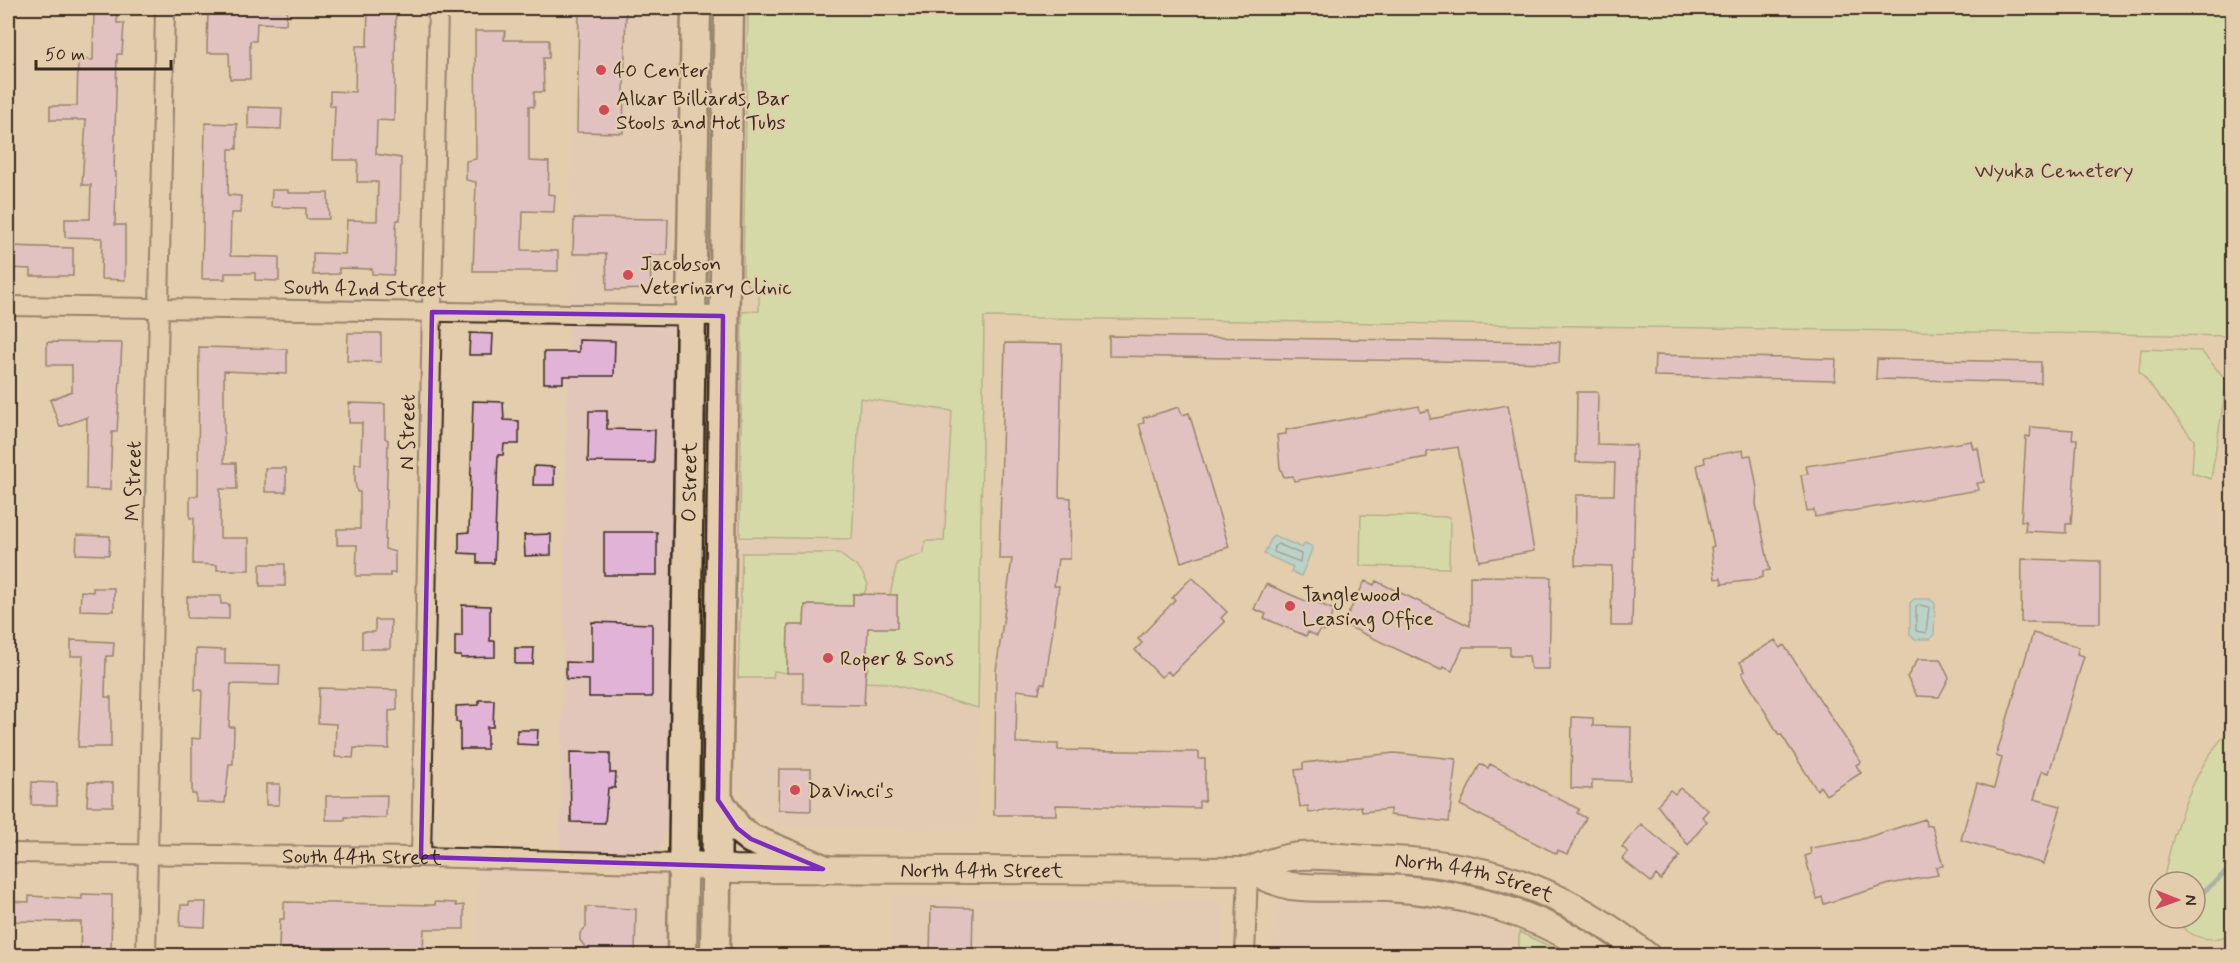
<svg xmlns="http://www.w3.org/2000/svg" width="2240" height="963" viewBox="0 0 2240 963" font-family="Mynerve,sans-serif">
	<rect width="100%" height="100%" fill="#e3cdad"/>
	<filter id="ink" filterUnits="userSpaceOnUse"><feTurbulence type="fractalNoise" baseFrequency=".0167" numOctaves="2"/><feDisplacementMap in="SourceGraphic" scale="12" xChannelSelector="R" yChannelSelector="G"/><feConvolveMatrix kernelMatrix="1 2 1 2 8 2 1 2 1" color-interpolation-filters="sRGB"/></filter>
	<g filter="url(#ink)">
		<path fill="#e2c6ba" d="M574,8H677L672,315L675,582L669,822L655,861L666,903V955L476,956L479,858L560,859Z
			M759,314L987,317L976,831L779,827L750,810L738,789L740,354Z
			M892,896L1220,902L1224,907L1223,955L892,956Z
			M1282,900L1440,906L1519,932V955L1273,956L1274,908Z"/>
		<path fill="#c4e7a1" stroke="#808860" stroke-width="1.5" d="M748,8H2232V336L984,317L978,708L888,683L864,682L868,668L866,628H897V595H890L897,563L924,553L925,541H944L952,411L860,398L852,539L740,537L742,312L759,311V290L749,286L743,274Z
			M2141,349L2201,351L2227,381L2211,479L2192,473L2194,440L2139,371Z
			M1361,515L1450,517L1449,568L1360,566Z
			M742,553H838L860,569L868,584L864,594H853V606L805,605L804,625H788L787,673L774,671L773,678H738Z
			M2232,728V934C2209,944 2189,938 2174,918H2195V882H2164V877C2173,829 2195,762 2232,728Z
			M1519,932L1568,955H1519Z"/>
		<path fill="#8bd8eb" stroke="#6b9299" stroke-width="1.5" d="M1273,535L1302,548L1305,543L1313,547L1301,576L1291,572L1293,567L1264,554Z
			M1914,599H1930L1935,604L1934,635L1930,639H1915L1910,635V603Z"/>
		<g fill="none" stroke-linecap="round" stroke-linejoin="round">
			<path stroke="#5b7070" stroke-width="1.5" d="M1278,544L1301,554L1300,562L1274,552L1275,546Z
				M1919,605L1929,607L1926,633L1916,631V607Z"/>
			<path stroke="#6b9299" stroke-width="5" d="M2195,899L2232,867
				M2119,956L2122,954"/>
		</g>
		<path fill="#e1b4d7" stroke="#3b2a1e" stroke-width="1.5" d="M94,8H117V23H124L122,54H117L114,172H116L115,225H125V280L101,279L102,238L65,237V219H90L91,185H82L86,120H50V106H77L78,59L93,60Z
			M208,8H287L286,24L257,23L256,41H250V79H230L229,53H207Z
			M368,8H396L394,121L377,120L376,154L401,158L400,220H397L396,227L395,265L393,275L372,274V269L339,268V274L313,275V253L345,254L347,220L377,221L378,182H357L358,160H333L335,106H330V91L355,92L356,46H367Z
			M579,8H626L623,133L577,132Z
			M475,31H505L504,40H549V58H543L544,92H534V107L529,106V161L549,162L548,194L555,195L554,212L523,211L522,250L558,251V271H473L476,182L466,180V161L476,159Z
			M248,107L282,108L281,129L248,128Z
			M205,123L237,124V149H229L228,195L241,196L240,213H231L230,256L279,257V281L255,280V273H225V279H202Z
			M272,190H288V193H328L329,219H306V208L271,207Z
			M574,218L668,219L667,255H650L651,289L607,290L606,254H573Z
			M8,246L73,248V276H31V269L8,268Z
			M348,333H381V362L347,361Z
			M470,333L493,334L492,355H469Z
			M1109,336L1560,342L1559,363L1109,356Z
			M579,340L615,341L614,376H563V383H544V352H579Z
			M47,342L122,343L117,432H112L110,490L86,489L87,417L60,427L50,400L72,391V365H47Z
			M1005,343L1062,344L1059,497L1071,498L1070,559H1058L1054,586H1059L1045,684L1041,683L1039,693L1017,690L1016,743L1058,744V750L1199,752V759H1205V801H1199V808L1056,805V815H994L996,671L1012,559H999Z
			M199,347L287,349V374L224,371V463H236L237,489H220V538H249V570H217V565L193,564L194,518H190V497L198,495Z
			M1655,355L1836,359L1835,380L1654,376Z
			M1877,359L2041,362V383L1876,379Z
			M1577,392H1598L1597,444L1636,445L1632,626H1611L1612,566L1575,565L1576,495H1614L1615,463L1576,462Z
			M473,401L503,402L504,420L519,421V444H504L503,455H498L494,563H477V554L459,553V533L469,532Z
			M349,403L385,404V438L388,440L385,549L395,552V573H390V576H356L357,545H337V529H360V492H357L355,482V464H361L362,423H349Z
			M1508,405L1534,551L1479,561L1458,447L1427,452V457L1294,481L1293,476L1284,477L1280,467L1277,435L1286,434V430L1419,406L1420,412L1429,410L1430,419Z
			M1179,407L1182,415L1189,413L1229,547L1181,562L1139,424L1144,423L1143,418Z
			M589,411H607V429L655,430L654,463L588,462Z
			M2031,427L2073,430L2072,439H2077L2071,524H2066V533L2025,531L2026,521H2021L2026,436L2030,437Z
			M1971,441L1973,449L1978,448L1984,482L1977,483L1979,490L1815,517L1814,510L1807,511L1801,475L1808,474L1806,466Z
			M1743,450L1744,456L1751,455L1757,488L1756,504L1770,570L1763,571V577L1754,580L1722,584L1721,578L1715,579L1711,547L1714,546L1697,465L1705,463L1704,457Z
			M534,466L554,467V485H533Z
			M265,468H286V492H265Z
			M604,532H657V575H604Z
			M551,534V555L525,556L524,535Z
			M77,535L110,536L109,555L76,554Z
			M2022,559L2100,561V623L2021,622Z
			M260,564H285V586H260Z
			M1470,576L1551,577L1549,669H1531L1529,656H1510V647H1463L1452,671L1443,667L1441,670L1343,624L1365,581L1374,585L1376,581L1470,626Z
			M1192,577L1227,612L1221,618L1225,622L1171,675L1168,671L1161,677L1135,650L1142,643L1138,639L1175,600L1172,598Z
			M1266,584L1308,602L1309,599L1334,610L1325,631L1320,629L1317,636L1308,632L1306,636L1264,618L1266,614L1254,609Z
			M93,588H114V611L80,610L81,591L93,592Z
			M853,594L897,595V628H868L864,705L803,704V673H787L788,625H804L805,605L853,606Z
			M194,596H221V604H229V619L187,618V597Z
			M462,605L490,606V641H495V657L461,658V656H455V636H462Z
			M375,620H391L390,649H362V632H375Z
			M592,622L652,624V697H589V680L566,679V662L592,663Z
			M2033,633L2079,647L2077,654L2084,656L2049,773L2042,771L2034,799L2061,806L2044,864L1961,840L1977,783L1994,788L2002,758L1996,756Z
			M71,640L114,642L113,656H106L105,697H111V747H78L83,656H71Z
			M1775,640L1780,648L1784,645L1861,762L1856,765L1861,773L1826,795L1820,786L1817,790L1781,734L1779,735L1742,673L1745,671L1740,662Z
			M515,648H534L533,664H515Z
			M196,649L225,650V664L280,665L279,685L231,684L229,727H234L233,764H229L225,803L196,802V794H192V738L200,739L202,690H195Z
			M1918,659H1940L1949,678L1939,697L1917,696L1907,677Z
			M319,688L397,690V710L389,711V749L354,748L353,758L335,757L336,724L318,723Z
			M479,700H494L493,727H487V749H460V722H456V706L479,705Z
			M1572,717L1593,718V726L1631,727L1630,781L1592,780V789L1571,788Z
			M517,730H538L537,745L517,744Z
			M570,752L610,753V773H616L615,788H608L605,823L571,822Z
			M1394,753L1456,759L1449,822L1390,815V809L1362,812L1361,806L1309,813L1308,806L1300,807L1295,770L1303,769V763Z
			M1480,764L1488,768L1490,764L1579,809L1577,813L1586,818L1567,854L1558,850L1557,854L1460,805Z
			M779,769H811V811L778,810Z
			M32,782L57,783V805H31Z
			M88,782L113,783V806H87Z
			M266,784H280L279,805H266Z
			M1680,788L1708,810L1702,817L1707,821L1688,845L1657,805L1670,790L1675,794Z
			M387,795L386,818L345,817V820H326V796Z
			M1925,819L1926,826L1932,825L1943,866L1936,867L1938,875L1890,884L1824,904L1822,897L1817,899L1805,856L1811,854L1810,848L1859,840Z
			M1641,824L1680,856L1661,880L1656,875L1651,882L1622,859L1628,852L1622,847Z
			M82,894L112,895L111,956H80L81,922L8,921V901L29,902V896L82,899Z
			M189,902H206L205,927L180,926L181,905H189Z
			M284,902L435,905V902L456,903V906L464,905V929H424L423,949L279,948L280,919H284Z
			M586,907L636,909L635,956H585V947L580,940V933L586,927Z
			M931,907L973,908L972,956H930Z"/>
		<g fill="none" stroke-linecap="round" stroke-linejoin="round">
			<defs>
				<g id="street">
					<path d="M8,306L723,316"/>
					<path id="s1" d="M8,853L421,857L684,864"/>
					<path d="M421,857L438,8"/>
					<path d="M146,956L165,8"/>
					<path d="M1245,956L1248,871"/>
				</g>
				<g id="secondary">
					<path id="s2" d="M684,864L734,869L1248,871C1262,866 1277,859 1291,857C1315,853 1344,858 1369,859C1479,861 1561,886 1647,956"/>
					<path d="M1248,871C1262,876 1277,883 1291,886C1322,890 1356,886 1387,888C1461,892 1538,912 1599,956"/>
				</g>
				<g id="primary">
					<path d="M718,800L737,828L751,839L823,869"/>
					<path id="s3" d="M682,956C689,639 689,324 696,8"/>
					<path d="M715,956L729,8"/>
				</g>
			</defs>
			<use href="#street" stroke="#3b2a1e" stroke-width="22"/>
			<use href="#secondary" stroke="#3b2a1e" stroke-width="30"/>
			<use href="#primary" stroke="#3b2a1e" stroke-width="33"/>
			<use href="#street" stroke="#e3cdad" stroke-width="18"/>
			<use href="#secondary" stroke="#e3cdad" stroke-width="26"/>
			<use href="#primary" stroke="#e3cdad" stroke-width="28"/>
		</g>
	</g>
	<path d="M0 0H2240V963H0ZM432,312L723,316L718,800L737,828L751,839L823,869L421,857Z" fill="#e3cdad" fill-opacity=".55" fill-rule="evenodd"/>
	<path fill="none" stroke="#7b2cbf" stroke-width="4.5" stroke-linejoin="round" d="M432,312L723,316L718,800L737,828L751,839L823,869L421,857Z"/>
	<g fill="#d1495b" stroke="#e3cdad" stroke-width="2">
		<circle cx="601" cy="70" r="6"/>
		<circle cx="604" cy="110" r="6"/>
		<circle cx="628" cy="275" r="6"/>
		<circle cx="1290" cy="606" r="6"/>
		<circle cx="828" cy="658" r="6"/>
		<circle cx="795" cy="790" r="6"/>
	</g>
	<g text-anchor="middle" stroke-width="4.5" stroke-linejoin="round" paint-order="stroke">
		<g font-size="21" fill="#3b2a1e" stroke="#e3cdad" text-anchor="start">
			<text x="613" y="77">40 Center</text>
			<text x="616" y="105">Alkar Billiards, Bar<tspan x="616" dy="24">Stools and Hot Tubs</tspan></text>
			<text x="640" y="270">Jacobson<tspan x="640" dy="24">Veterinary Clinic</tspan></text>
			<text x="1302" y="601">Tanglewood<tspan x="1302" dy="24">Leasing Office</tspan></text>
			<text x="840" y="665">Roper &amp; Sons</text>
			<text x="807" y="797">DaVinci's</text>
		</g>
		<g font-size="21" fill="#493d2b" stroke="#e3cdad">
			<text x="2054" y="177">Wyuka Cemetery</text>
		</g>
		<g font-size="21" fill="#3b2a1e" stroke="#e3cdad">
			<text transform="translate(365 288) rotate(1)" y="7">South 42nd Street</text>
			<text transform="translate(407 432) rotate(-89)" y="7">N Street</text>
			<text transform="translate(133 481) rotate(-89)" y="7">M Street</text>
			<text dy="7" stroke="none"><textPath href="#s3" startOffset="474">O Street</textPath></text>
			<text dy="7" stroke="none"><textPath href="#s1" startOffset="354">South 44th Street</textPath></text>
			<text dy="7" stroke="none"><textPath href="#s2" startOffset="298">North 44th Street</textPath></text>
			<text dy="7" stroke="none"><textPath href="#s2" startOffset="795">North 44th Street</textPath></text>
		</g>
	</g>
	<rect width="2240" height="963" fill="none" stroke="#e3cdad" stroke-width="30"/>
	<rect x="15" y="15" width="2210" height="933" fill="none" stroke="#3b2a1e" stroke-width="2" filter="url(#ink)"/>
	<g transform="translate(2177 900) rotate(91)"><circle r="28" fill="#e3cdad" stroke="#a08c74" stroke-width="1.5"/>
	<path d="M0-4.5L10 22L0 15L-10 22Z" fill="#d1495b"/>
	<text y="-9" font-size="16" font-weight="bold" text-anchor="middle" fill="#3b2a1e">N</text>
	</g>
	<path d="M36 60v9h135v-9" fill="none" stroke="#3b2a1e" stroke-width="3"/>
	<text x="45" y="60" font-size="18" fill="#3b2a1e" stroke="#e3cdad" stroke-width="4.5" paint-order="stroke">50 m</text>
</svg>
